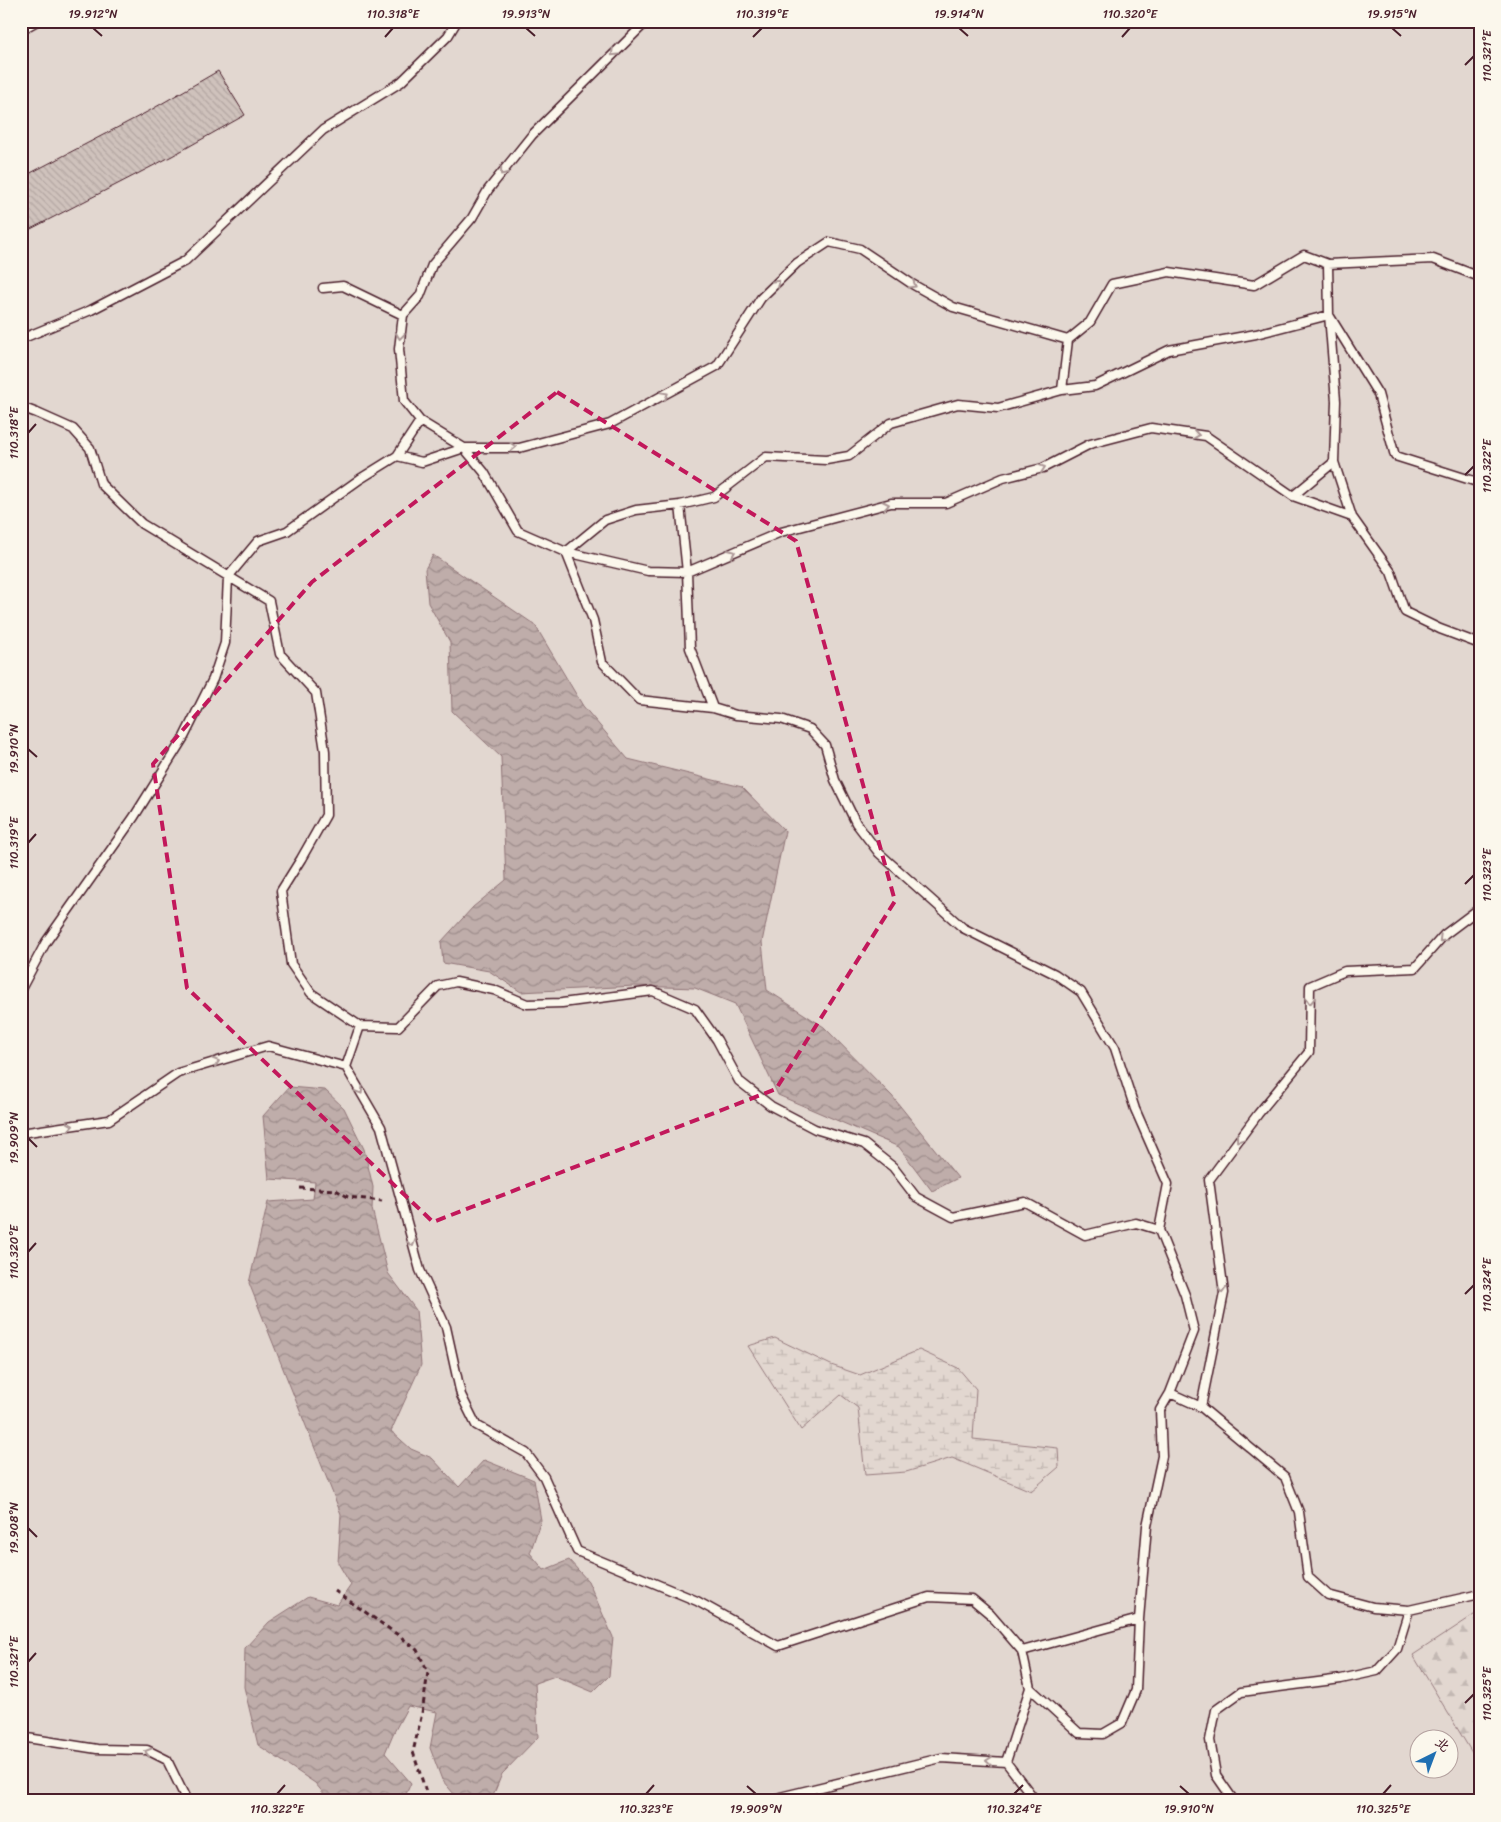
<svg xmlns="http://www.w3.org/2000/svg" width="1501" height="1822" viewBox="0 0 1501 1822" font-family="Sriracha,'LXGW WenKai TC',sans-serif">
	<defs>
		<pattern id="forest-firs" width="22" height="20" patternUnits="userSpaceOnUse" patternTransform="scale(1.25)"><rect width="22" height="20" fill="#e2d7d0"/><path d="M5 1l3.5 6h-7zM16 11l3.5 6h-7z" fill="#c3b8b3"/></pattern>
		<pattern id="wetland-marsh" width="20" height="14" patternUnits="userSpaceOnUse" patternTransform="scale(1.25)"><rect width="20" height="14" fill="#e2d7d0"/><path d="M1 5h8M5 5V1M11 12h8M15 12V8" fill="none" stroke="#c3b8b3"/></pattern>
		<pattern id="water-waves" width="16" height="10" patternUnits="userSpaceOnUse" patternTransform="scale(1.25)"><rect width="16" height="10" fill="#bfadaa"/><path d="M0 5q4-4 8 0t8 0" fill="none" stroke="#9d8c8b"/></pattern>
		<pattern id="building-back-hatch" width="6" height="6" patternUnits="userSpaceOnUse" patternTransform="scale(1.25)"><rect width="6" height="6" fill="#cfc2bc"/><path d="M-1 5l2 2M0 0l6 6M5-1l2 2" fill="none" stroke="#b3a6a2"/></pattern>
	</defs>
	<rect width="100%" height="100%" fill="#fbf7ec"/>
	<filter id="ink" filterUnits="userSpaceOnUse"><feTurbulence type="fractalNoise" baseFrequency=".02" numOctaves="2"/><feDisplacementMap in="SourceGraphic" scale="10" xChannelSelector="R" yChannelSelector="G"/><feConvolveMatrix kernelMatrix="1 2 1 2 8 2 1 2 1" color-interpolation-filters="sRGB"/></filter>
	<g filter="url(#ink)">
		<path fill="#e2d7d0" stroke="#967b7e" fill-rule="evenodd" d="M21,21H1480V1801H21ZM1418,1740H1448V1770H1418Z"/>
		<path fill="url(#forest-firs)" stroke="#967b7e" d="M1480,1611V1766L1413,1655Z"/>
		<path fill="url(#wetland-marsh)" stroke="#967b7e" d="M775,1338L831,1365L860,1375L919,1350L958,1368L976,1389L973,1439L1058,1448L1059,1467L1031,1491L952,1458L906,1472L865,1475L858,1408L841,1395L801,1430L748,1346Z"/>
		<path fill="url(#water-waves)" stroke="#907477" d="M433,555L535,625L583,706L628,759L742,787L785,831L762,942L767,990L824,1027L892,1096L958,1178L932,1191L899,1147L778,1095L735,1004L695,988L635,986L521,992L489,971L443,963L441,942L473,907L506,880L501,757L452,711L450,642L428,603L425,569Z
			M289,1087L325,1090L344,1108L364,1149L373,1187L372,1209L388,1273L416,1310L421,1365L391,1431L411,1449L432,1458L459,1487L484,1460L534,1480L541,1520L530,1553L544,1570L569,1560L588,1581L613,1637L609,1676L593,1692L555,1676L535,1683L538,1737L502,1774L491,1801H460L442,1780L430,1748L437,1712L408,1706L393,1734L385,1753L411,1783L403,1801H330L315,1783L258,1745L244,1687L245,1648L269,1622L308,1597L337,1605L351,1585L338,1563L341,1514L249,1283L268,1202L313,1199L315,1182L269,1179L263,1116Z"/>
		<path fill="url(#building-back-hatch)" stroke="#4a1f2b" d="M218,71L245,115L172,156L21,234V178L149,111Z"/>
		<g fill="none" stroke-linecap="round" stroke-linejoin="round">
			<defs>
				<path id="lane" d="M21,30L37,21
					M1328,264L1329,315L1336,401L1334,462
					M323,288L343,286L403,315
					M21,339L91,310L185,261L323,130L401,82L448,36L457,21
					M1062,390L1095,386L1169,350L1256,334L1329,315L1378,394L1395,456L1474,481L1480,485
					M21,407L37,413L73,429L90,448L101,484L142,524L269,601L280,654L316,693L325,751L326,815L301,859L281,891L291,964L311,993L360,1026L398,1027L438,986L456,982L494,990L527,1004L562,1003L653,991L695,1009L717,1040L739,1081L771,1106L815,1129L864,1144L893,1167L916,1197L953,1217L1025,1202L1085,1235L1136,1223L1159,1230L1185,1295L1194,1331L1170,1393L1160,1410L1162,1456L1147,1526L1139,1619L1022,1651L990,1614L972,1599L929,1597L778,1646L697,1601L577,1551L544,1477L526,1453L476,1425L461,1395L446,1327L420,1270L381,1127L346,1067L268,1046L178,1073L109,1120L21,1133
					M420,421L397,456L422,462L464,448L420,421L404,401L399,349L403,315L420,296L432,265L472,218L488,190L532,135L642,26L650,21
					M464,448L484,472L518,531L566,552L648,571L687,572L781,532L891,503H946L1003,478L1043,468L1090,444L1151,428L1206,436L1293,496L1352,517L1391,572L1405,612L1440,629L1480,644
					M464,448H519L610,424L717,366L761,298L797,263L829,242L860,249L912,284L953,307L1068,340L1090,322L1112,284L1169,272L1254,285L1304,255L1328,264L1433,259L1480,277
					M1293,496L1334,462L1352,517
					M680,505L687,572L690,648L713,708
					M566,552L593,620L602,662L639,700L713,708L736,715L781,719L810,729L825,745L835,780L856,823L879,853L963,928L1055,974L1081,992L1115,1048L1135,1109L1168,1184L1159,1230
					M566,552L605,520L636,510L680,505L714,497L766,457L826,460L849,456L891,423L958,404L998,408L1062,390L1068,340
					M1480,908L1444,935L1415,968L1345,971L1310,986L1309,1052L1258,1114L1209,1180L1224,1293L1201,1407L1285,1477L1299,1512L1308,1577L1328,1595L1373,1607L1409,1610L1480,1594
					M21,989L46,942L134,817L184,737L213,679L225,643L228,577L258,541L287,531L360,479L397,456
					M346,1067L360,1026
					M1170,1393L1201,1407
					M1030,1688L1079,1733L1103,1734L1122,1723L1136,1690L1139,1619
					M21,1737L97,1749L147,1750L167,1760L187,1801
					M1006,1762L1030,1688L1022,1651
					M776,1801L780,1797L941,1758L1006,1762L1036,1801
					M1234,1801L1216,1775L1210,1740L1216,1710L1241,1692L1341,1679L1377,1671L1397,1649L1409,1610"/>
			</defs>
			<use href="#lane" stroke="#4a1f2b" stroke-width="11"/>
			<path stroke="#4a1f2b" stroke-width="3" stroke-dasharray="5 4" stroke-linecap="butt" d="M300,1188L336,1190L348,1197L382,1201
				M335,1591L401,1637L417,1650L428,1672L422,1713L413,1752L429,1801"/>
			<use href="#lane" stroke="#fbf7ec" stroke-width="8"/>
		</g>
		<defs><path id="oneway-chevron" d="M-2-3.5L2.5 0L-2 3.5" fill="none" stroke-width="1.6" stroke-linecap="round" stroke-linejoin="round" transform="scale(1.25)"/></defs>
		<g stroke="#ab9695">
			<use href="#oneway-chevron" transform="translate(614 53) rotate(136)"/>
			<use href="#oneway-chevron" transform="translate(503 172) rotate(129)"/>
			<use href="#oneway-chevron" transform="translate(777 283) rotate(-44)"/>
			<use href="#oneway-chevron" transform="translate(913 285) rotate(31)"/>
			<use href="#oneway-chevron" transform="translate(400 336) rotate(97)"/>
			<use href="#oneway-chevron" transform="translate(665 395) rotate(-29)"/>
			<use href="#oneway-chevron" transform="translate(1196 435) rotate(9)"/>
			<use href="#oneway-chevron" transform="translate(513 447) rotate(-2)"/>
			<use href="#oneway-chevron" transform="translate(1042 468) rotate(-19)"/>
			<use href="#oneway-chevron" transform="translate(886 505) rotate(-12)"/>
			<use href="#oneway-chevron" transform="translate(732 553) rotate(-23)"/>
			<use href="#oneway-chevron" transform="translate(1442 939) rotate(135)"/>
			<use href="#oneway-chevron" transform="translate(1310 1001) rotate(91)"/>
			<use href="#oneway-chevron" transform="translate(216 1062) rotate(-17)"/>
			<use href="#oneway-chevron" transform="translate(360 1091) rotate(59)"/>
			<use href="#oneway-chevron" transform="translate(70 1126) rotate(-8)"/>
			<use href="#oneway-chevron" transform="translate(1239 1139) rotate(127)"/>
			<use href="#oneway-chevron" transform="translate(412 1243) rotate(75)"/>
			<use href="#oneway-chevron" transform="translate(1222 1290) rotate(88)"/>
			<use href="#oneway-chevron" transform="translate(148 1752) rotate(-163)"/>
			<use href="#oneway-chevron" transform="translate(989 1761) rotate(-176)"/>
		</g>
	</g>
	<path fill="none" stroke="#c2185b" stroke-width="4" stroke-dasharray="10 6" stroke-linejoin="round" d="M557,392L796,541L895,901L776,1089L433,1222L187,988L153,764L312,582Z"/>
	<path fill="none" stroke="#4a1f2b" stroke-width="2" d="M93,28L102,36M526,28L535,36M959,28L968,36M1392,28L1401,36M385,37L393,28M753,37L762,28M1122,37L1130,28M1465,65L1474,56M28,433L36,424M1465,475L1474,466M28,749L37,757M28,843L36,834M1465,884L1474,875M28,1138L37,1147M28,1252L36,1243M1465,1294L1474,1285M28,1528L37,1537M28,1662L36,1653M1465,1703L1474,1694M747,1786L756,1794M1180,1786L1189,1794M277,1794L285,1785M646,1794L654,1785M1014,1794L1023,1785M1383,1794L1391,1785"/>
	<rect width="1501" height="1822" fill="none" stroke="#fbf7ec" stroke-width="55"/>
	<g transform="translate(1434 1754) rotate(42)"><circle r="24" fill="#fbf7ec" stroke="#b4a19f"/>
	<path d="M0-4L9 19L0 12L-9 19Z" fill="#1f6fb2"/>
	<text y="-8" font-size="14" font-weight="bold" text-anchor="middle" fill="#4a1f2b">北</text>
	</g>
	<rect x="28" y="28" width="1446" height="1766" fill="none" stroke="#4a1f2b" stroke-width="2"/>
	<g font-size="12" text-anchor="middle" fill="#4a1f2b">
		<text x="93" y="18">19.912°N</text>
		<text x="393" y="18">110.318°E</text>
		<text x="526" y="18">19.913°N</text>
		<text x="762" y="18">110.319°E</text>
		<text x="959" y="18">19.914°N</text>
		<text x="1130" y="18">110.320°E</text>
		<text x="1392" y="18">19.915°N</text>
		<text transform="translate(1487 56) rotate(-90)" y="4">110.321°E</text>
		<text transform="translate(14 433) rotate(-90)" y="4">110.318°E</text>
		<text transform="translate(1487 466) rotate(-90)" y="4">110.322°E</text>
		<text transform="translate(14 749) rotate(-90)" y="4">19.910°N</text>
		<text transform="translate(14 843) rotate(-90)" y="4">110.319°E</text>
		<text transform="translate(1487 875) rotate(-90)" y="4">110.323°E</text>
		<text transform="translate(14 1138) rotate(-90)" y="4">19.909°N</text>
		<text transform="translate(14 1252) rotate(-90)" y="4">110.320°E</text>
		<text transform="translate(1487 1285) rotate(-90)" y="4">110.324°E</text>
		<text transform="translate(14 1528) rotate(-90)" y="4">19.908°N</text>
		<text transform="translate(14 1662) rotate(-90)" y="4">110.321°E</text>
		<text transform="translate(1487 1694) rotate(-90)" y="4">110.325°E</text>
		<text x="277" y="1813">110.322°E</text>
		<text x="646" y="1813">110.323°E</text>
		<text x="756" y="1813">19.909°N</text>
		<text x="1014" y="1813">110.324°E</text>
		<text x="1189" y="1813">19.910°N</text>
		<text x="1383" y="1813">110.325°E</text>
	</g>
</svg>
